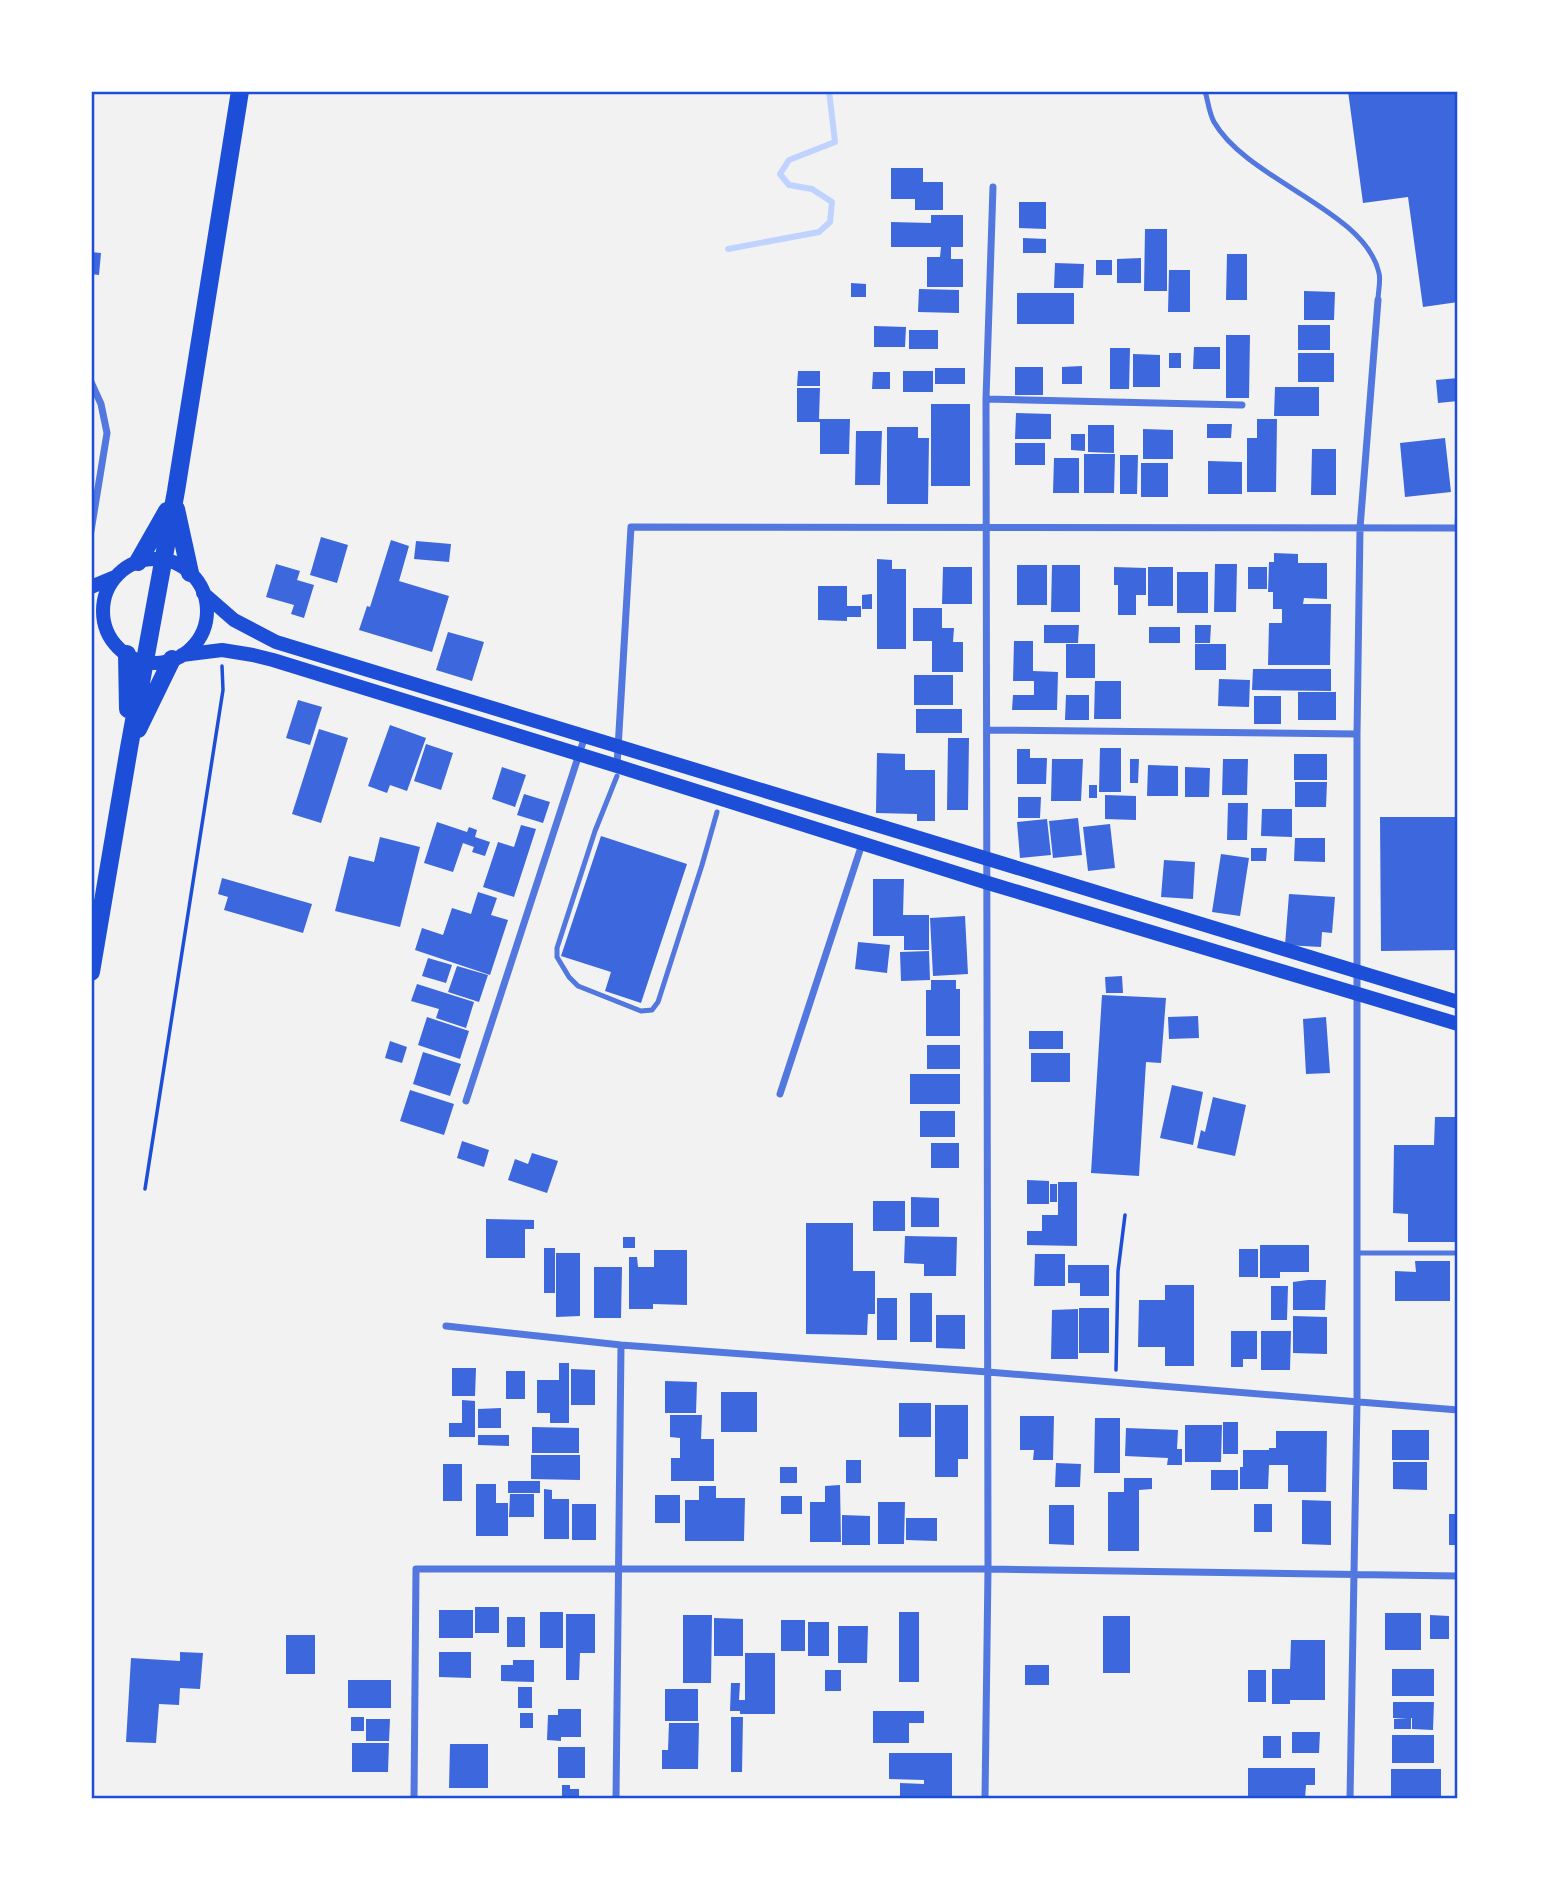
<svg xmlns="http://www.w3.org/2000/svg" width="1549" height="1890" viewBox="0 0 1549 1890" font-family="'DM Sans',sans-serif">
	<rect width="100%" height="100%" fill="#f2f2f2"/>
	<g fill="none" stroke-linecap="round" stroke-linejoin="round">
		<path stroke="#bfd3fe" stroke-width="6" d="M728,249L819,232L830,222L832,202L812,189L789,185L780,174L789,160L835,142L829,91"/>
	</g>
	<path fill="#3d67dc" d="M1348,91H1458V302L1423,307L1408,197L1363,203Z
		M891,168H923V182H943V210H915V199H891Z
		M1019,202H1046V229L1019,228Z
		M931,215H963V247H951V259H963V287H927V257H940L941,247H891V222L931,223Z
		M1145,229H1167V291H1144Z
		M1023,238L1046,239V253H1023Z
		M91,252L101,253L99,275L91,274Z
		M1227,254H1247V300H1226Z
		M1141,258V283H1117V259Z
		M1096,260H1112V275H1096Z
		M1055,263L1084,264L1083,288H1054Z
		M1169,270H1190V312H1168Z
		M851,283L866,284V297H851Z
		M919,289L959,290V313L918,312Z
		M1304,291L1335,292L1334,320H1304Z
		M1017,293H1074V324H1017Z
		M1298,325H1330V350H1298Z
		M874,326L906,327L905,347H874Z
		M909,330H938V349H909Z
		M1226,335H1250L1249,398H1226Z
		M1194,347H1220V369H1193Z
		M1110,348H1130L1129,389H1110Z
		M1169,353H1181V368H1169Z
		M1298,353H1334V382H1298Z
		M1133,354L1160,355V387H1133Z
		M1082,366V384H1062V367Z
		M1015,367H1043V395H1015Z
		M935,368H965V384H935Z
		M798,371H820V386H797Z
		M903,371H933V392H903Z
		M873,372H890V389H872Z
		M1458,378V401L1438,403L1436,380Z
		M1275,387H1319V416H1274Z
		M797,388H820L819,419H850L849,454H820V422H797Z
		M931,404H970V486H931Z
		M1016,413L1051,414V439H1015Z
		M1257,419H1277L1276,492H1247V438H1257Z
		M1207,424H1232L1231,438H1207Z
		M1088,425H1114V453L1088,452Z
		M887,427H918V438H929L928,504H887Z
		M1143,429L1173,430V459H1143Z
		M856,431H882L880,485H855Z
		M1071,434H1085V451L1071,450Z
		M1445,438L1451,492L1405,497L1400,443Z
		M1015,443H1045V465H1015Z
		M1312,449H1336V495H1311Z
		M1084,454H1115L1114,493H1084Z
		M1120,455H1138L1137,494H1120Z
		M1054,458H1079V493H1053Z
		M1208,461L1242,462V494H1208Z
		M1141,463H1168V497H1141Z
		M321,537L348,545L337,583L310,575Z
		M391,540L409,546L399,581L449,596L432,652L359,630L367,606L370,607Z
		M416,541L451,544L449,562L414,559Z
		M1274,553L1298,554V563H1327V599L1304,598L1303,604H1331L1330,665H1268L1269,623H1282V609H1273V592H1268L1269,562H1274Z
		M877,559L892,560V569H906V649H877Z
		M276,564L300,571L297,580L314,585L304,618L291,614L294,605L266,597Z
		M1215,564H1237L1236,612H1214Z
		M1017,565H1047V605H1017Z
		M1052,565H1080V612H1051Z
		M943,567H972V604H942Z
		M1114,567L1146,568V595H1136V615H1118V585H1114Z
		M1148,567H1173V606H1148Z
		M1248,567H1267V589H1248Z
		M1177,572H1208V613H1177Z
		M818,586H847V606H861V617H847V621L818,620Z
		M872,594V609H862V595Z
		M913,608H942V628H954L953,642H963V672H932V641H913Z
		M1044,625H1079L1078,643H1044Z
		M1195,625H1211L1210,643H1195Z
		M1149,627H1180V643H1149Z
		M448,632L484,642L472,681L436,670Z
		M1014,641H1033V671L1058,672L1057,710H1012L1013,695H1034V681H1013Z
		M1066,644H1095V678H1066Z
		M1195,644H1226V670H1195Z
		M1253,669H1331V691L1252,690Z
		M914,675H953V705H914Z
		M1219,679L1250,680L1249,707L1218,706Z
		M1095,681H1121V719H1094Z
		M1298,692H1336V720H1298Z
		M1066,695H1089V720H1065Z
		M1254,696H1281V724H1254Z
		M298,700L322,707L310,745L286,738Z
		M916,709H962V733H916Z
		M390,725L426,738L407,791L390,785L387,793L368,786Z
		M319,729L348,738L321,823L292,814Z
		M948,738H969L968,810H947Z
		M426,744L453,753L441,790L414,781Z
		M1100,748H1121V792H1099Z
		M1017,749H1030V758H1047L1046,784H1017Z
		M877,753L905,754V770H935V821H917V814L876,813Z
		M1294,754H1327V780H1294Z
		M1052,759H1083L1081,801H1051Z
		M1130,759H1139L1138,783H1130Z
		M1223,759H1248L1247,795H1222Z
		M1148,765L1178,766V796H1147Z
		M502,767L526,775L515,807L492,799Z
		M1185,767L1210,768L1209,797H1185Z
		M1295,782H1327L1326,807H1295Z
		M1089,785H1097V798H1089Z
		M524,794L550,802L543,823L517,815Z
		M1105,795L1136,796V820L1105,819Z
		M1018,797H1041L1040,818H1018Z
		M1228,803H1248L1247,840H1227Z
		M1262,809H1292V837L1261,836Z
		M1380,817H1458V950L1381,951Z
		M1078,818L1082,855L1053,858L1049,821Z
		M1047,819L1051,855L1020,858L1017,822Z
		M437,822L467,832L469,827L477,830L475,837L490,842L485,856L472,852L474,847L463,843L453,872L424,863Z
		M1110,824L1115,868L1088,871L1083,827Z
		M521,825L536,829L514,897L483,887L498,842L514,847Z
		M601,836L687,864L641,1003L605,991L611,972L561,956Z
		M380,837L420,847L400,927L335,911L349,856L374,862Z
		M1295,838H1325V862L1294,861Z
		M1251,848H1267L1266,861H1251Z
		M1221,854L1249,858L1240,916L1212,912Z
		M1164,860L1195,862L1193,899L1161,897Z
		M222,878L312,904L303,933L224,910L228,897L218,894Z
		M873,879H904L903,915H929V950H904V936H873Z
		M478,892L497,898L491,915L508,920L490,975L415,950L422,928L443,935L452,908L471,914Z
		M1289,894L1335,897L1332,933L1322,932L1321,947L1285,945Z
		M965,916L968,974L933,976L930,918Z
		M858,942L890,945L887,973L855,969Z
		M929,951L930,980L901,981L900,952Z
		M428,958L452,965L446,983L422,976Z
		M457,966L488,975L479,1002L448,992Z
		M1122,976L1123,993H1106L1105,977Z
		M931,980H956V989H960V1036H926V990H931Z
		M417,984L474,1002L466,1028L436,1018L439,1009L411,1001Z
		M1102,995L1166,998L1161,1063L1146,1062L1139,1176L1091,1173Z
		M1198,1016L1199,1038L1169,1039L1168,1017Z
		M427,1017L469,1031L460,1059L418,1045Z
		M1326,1017L1330,1073L1306,1074L1303,1019Z
		M1029,1031H1063V1049H1029Z
		M390,1041L407,1047L402,1063L385,1058Z
		M927,1045H960V1069H927Z
		M423,1052L461,1064L450,1096L413,1084Z
		M1031,1053H1070V1082H1031Z
		M910,1074H960V1104H910Z
		M1172,1085L1203,1092L1193,1145L1160,1138Z
		M410,1090L454,1104L444,1135L400,1121Z
		M1213,1097L1246,1105L1235,1156L1197,1148L1201,1130L1205,1132Z
		M920,1111H955V1137H920Z
		M1435,1117H1458V1242H1408V1214L1393,1213L1394,1145H1434Z
		M462,1141L489,1150L484,1167L457,1158Z
		M931,1143H959V1168H931Z
		M532,1153L558,1161L547,1193L508,1180L515,1159L528,1164Z
		M1027,1180L1049,1181V1204H1027Z
		M1058,1182H1077V1246L1027,1245V1231H1042V1215H1058Z
		M1050,1184H1057V1202H1050Z
		M911,1197L939,1198V1227H911Z
		M873,1201H905V1231H873Z
		M486,1219L534,1220V1229H525V1258H486Z
		M806,1223H853V1271H875V1314H868L867,1335L806,1334Z
		M905,1236L957,1237L956,1276H924V1264L904,1263Z
		M623,1237H635V1248H623Z
		M1260,1245H1309V1272H1280V1278H1260Z
		M544,1248H555V1293H544Z
		M1239,1249H1258V1277H1239Z
		M654,1250H687V1305L653,1304V1309H629V1257H637L638,1267H654Z
		M556,1253H580V1316L556,1317Z
		M1035,1254H1065V1286H1034Z
		M1415,1261H1450V1301H1395V1271L1416,1272Z
		M1068,1265H1109V1296H1080V1283H1068Z
		M594,1267H622L621,1318H594Z
		M1308,1280H1326L1325,1310H1293V1282Z
		M1165,1285H1194V1366H1165V1347H1138L1139,1300H1165Z
		M1271,1286H1288L1287,1320H1271Z
		M910,1293H932V1342H910Z
		M877,1298H897V1340H877Z
		M1079,1308H1109V1353H1079Z
		M1078,1309V1359H1051L1052,1310Z
		M936,1315H965V1349L936,1348Z
		M1293,1316L1327,1317V1354L1293,1353Z
		M1231,1331H1257V1359H1243V1367H1231Z
		M1261,1331H1291L1290,1370H1261Z
		M559,1363H569V1423H550V1413H537V1380H559Z
		M452,1368H476L475,1396H452Z
		M571,1369L595,1370V1405H571Z
		M506,1371H525V1399H506Z
		M665,1381L697,1382L696,1413H665Z
		M721,1392H757V1432H721Z
		M462,1400L475,1401V1437H449V1423H462Z
		M899,1403H931V1437H899Z
		M935,1405H968V1459H958V1477H935Z
		M501,1408V1428H478V1409Z
		M670,1415H702L701,1439H714V1481H671V1458H680V1438L670,1437Z
		M1020,1416H1054L1053,1460H1033L1034,1450H1020Z
		M1095,1418H1120V1473H1094Z
		M1223,1422H1238V1454H1223Z
		M1185,1425H1222L1221,1462H1185Z
		M532,1427L579,1428V1453H532Z
		M1126,1428L1178,1430L1177,1449H1182V1465H1167L1168,1458L1125,1456Z
		M1392,1430H1429V1460H1392Z
		M1276,1431H1327L1326,1492H1288V1465H1269L1268,1489H1240V1467H1243V1450H1269V1448H1276Z
		M478,1435H509V1446L478,1445Z
		M531,1455H580V1480L531,1479Z
		M846,1460H861V1483H846Z
		M1393,1462H1427V1490L1393,1489Z
		M1056,1463L1081,1464L1080,1487H1055Z
		M443,1464H462V1501H443Z
		M780,1467H797V1483H780Z
		M1211,1470H1238V1490H1211Z
		M1124,1478H1152V1489L1139,1490V1551H1108V1492H1124Z
		M508,1481H540V1493H508Z
		M476,1484H496V1503H508V1536H476Z
		M840,1485L841,1542H810V1502H825V1486Z
		M699,1486H716V1498H745L744,1541H685V1500H699Z
		M544,1489L552,1490V1499H569V1539H544Z
		M510,1494H534V1517H509Z
		M655,1495H680V1523H655Z
		M781,1496H802V1514H781Z
		M1302,1500L1331,1501V1545L1302,1544Z
		M878,1502H905L904,1544H878Z
		M572,1504H596V1540H572Z
		M1254,1504H1272V1532H1254Z
		M1049,1505H1074V1545L1049,1544Z
		M1449,1514H1458V1545H1449Z
		M842,1515L870,1516V1545H842Z
		M906,1518H937V1541L906,1540Z
		M475,1607H499V1633H475Z
		M439,1610H473V1638H439Z
		M540,1612H563V1648H540Z
		M899,1612H919V1682H899Z
		M1385,1613H1421V1650H1385Z
		M566,1614H595V1653H580L579,1680H566Z
		M683,1615H712L711,1683H683Z
		M1430,1615L1449,1616V1639H1430Z
		M1103,1616H1130V1673H1103Z
		M507,1617H525V1647H507Z
		M714,1618L743,1619V1656H714Z
		M781,1620H805V1651H781Z
		M808,1622H829V1656H808Z
		M838,1626H868L867,1663H838Z
		M286,1635H315V1674H286Z
		M1291,1640H1325V1700H1290V1704H1272V1669H1290Z
		M180,1652L203,1653L200,1689L180,1688L179,1705L159,1704L156,1743L126,1742L131,1658L180,1661Z
		M439,1652H471V1678L439,1677Z
		M745,1653H775V1714H740V1711H730L731,1683H740L739,1700H745Z
		M513,1660H534V1682L501,1681V1665H513Z
		M1025,1665H1049V1685H1025Z
		M1392,1669H1434V1696H1392Z
		M825,1670H841V1691H825Z
		M1248,1670H1266V1702H1248Z
		M348,1680H391V1708H348Z
		M518,1687H532V1708H518Z
		M665,1689H698V1721H665Z
		M1393,1702H1434L1433,1730L1412,1729V1718H1411V1729H1394V1719L1407,1718H1393Z
		M558,1709H581V1737H561V1741L547,1740L548,1715H558Z
		M873,1711H924V1723H909V1743H873Z
		M520,1713H533V1728H520Z
		M351,1717H364V1731H351Z
		M731,1717H743L742,1772H731Z
		M366,1719H390L389,1741H366Z
		M669,1723H699L698,1769H662V1750H668Z
		M1292,1732H1320L1319,1753H1292Z
		M1392,1735H1434V1763H1392Z
		M1263,1736H1281V1758H1263Z
		M352,1743H389L388,1772H352Z
		M450,1744H488V1788H449Z
		M558,1747H585V1778H558Z
		M889,1753H952V1799H900V1783L924,1784V1780L889,1779Z
		M1248,1768H1315V1785H1306L1305,1799H1248Z
		M1391,1769H1441V1797H1391Z
		M562,1785H570V1789H579V1799H562Z"/>
	<g fill="none" stroke-linecap="round" stroke-linejoin="round">
		<path stroke="#1d4ed8" stroke-width="3.5" d="M145,1189L223,690L222,666
			M1116,1370L1118,1271L1125,1215"/>
		<path stroke="#5277de" stroke-width="5" d="M1205,91C1208,101 1209,113 1214,122C1248,181 1365,210 1379,273C1381,281 1378,292 1378,300
			M1457,528L1458,505
			M617,776L595,831L557,948V957L569,977L578,986L641,1011L652,1010L658,1002L702,865L717,812
			M1357,1253H1458"/>
		<path stroke="#5277de" stroke-width="7" d="M91,382L101,404L107,433L91,531
			M986,399L1242,405
			M988,730L1357,734
			M617,766L631,527L1458,528
			M780,1094L862,844
			M466,1101L585,736
			M446,1326L621,1345L988,1372L1458,1410
			M414,1799L416,1569H988L1458,1576
			M616,1799L621,1345
			M985,1799L988,1569L986,399L993,187
			M1350,1799L1357,1403V734L1360,528L1378,300"/>
		<path stroke="#1d4ed8" stroke-width="14" d="M103 611a52 52 0 1 1 104 0a52 52 0 1 1-104 0Z
			M91,587L115,577
			M203,593L234,620L276,642C671,761 1064,883 1458,1002
			M182,655L222,650L253,655L273,660L617,766L988,883L1458,1024"/>
		<path stroke="#1d4ed8" stroke-width="18" d="M176,509L190,573
			M138,562L167,511
			M127,654L128,709
			M138,729L172,659
			M91,972L129,748L176,491L240,91"/>
	</g>
	<rect width="1549" height="1890" fill="none" stroke="#ffffff" stroke-width="186"/>
	<rect x="93" y="93" width="1363" height="1704" fill="none" stroke="#1d4ed8" stroke-width="2.5"/>
</svg>
